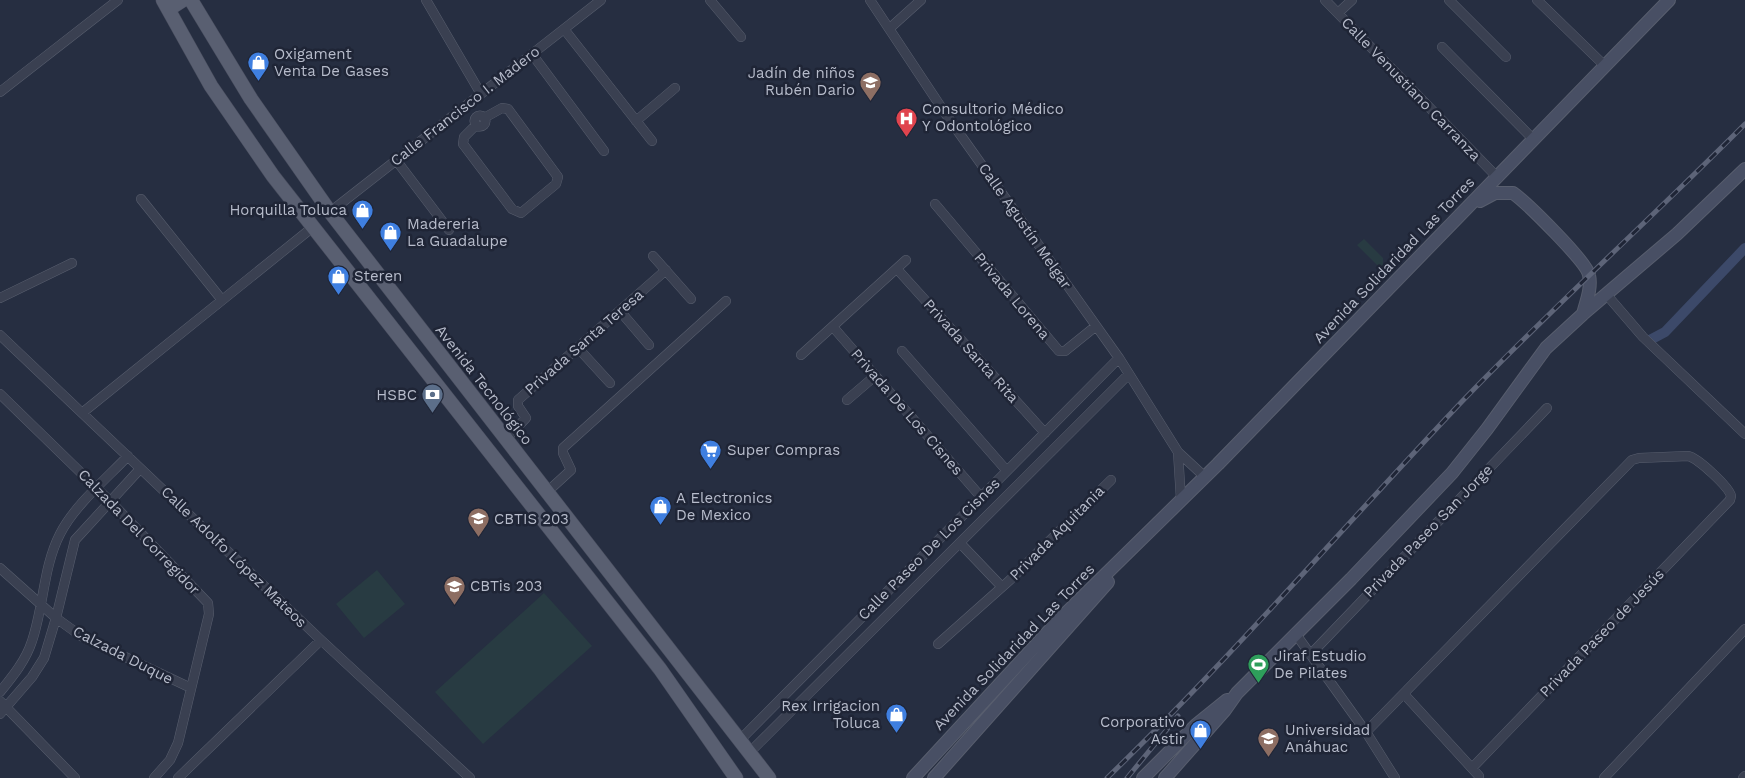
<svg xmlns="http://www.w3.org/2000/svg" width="1745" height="778" viewBox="0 0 1745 778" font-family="'Work Sans',sans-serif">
	<rect width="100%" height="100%" fill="#262e41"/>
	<path fill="#283b42" d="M1364,239L1383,258V271L1357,245Z
		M377,570L405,604L364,638L336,604Z
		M544,593L592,646L483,744L435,692Z"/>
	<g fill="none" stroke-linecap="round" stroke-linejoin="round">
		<path stroke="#3c4969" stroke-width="10" d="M1648,341L1665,332L1745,248"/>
		<defs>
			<path id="minor" d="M426,0L481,94
				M710,0L741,37
				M870,0L947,116L1119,358L1178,452L1205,477
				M1325,0L1498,178
				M1449,0L1506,57
				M1537,0L1605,66
				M1338,13L1352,0
				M890,28L921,0
				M564,29L652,141
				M1442,47L1534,140
				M532,54L604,151
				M0,92L118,0
				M474.5 121a5.5 5.5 0 1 1 11 0a5.5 5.5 0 1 1-11 0Z
				M636,121L675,88
				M476,125L464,137L463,144L512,209L521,213L556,184L558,177L508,109L502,108L484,118
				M396,160L449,230
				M141,199L222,300
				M935,204L1059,351H1065L1096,326
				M330,212L601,0
				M653,256L691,299
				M897,269L1045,433
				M1606,294L1643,337L1745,434
				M0,298L72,263
				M620,311L649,345
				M833,327L981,497
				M0,335L321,640L470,778
				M578,348L610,383
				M902,351L1007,471
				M801,355L906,260
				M0,394L110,501L208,603L209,614L178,743L170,760L154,778
				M847,400L875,376
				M82,413L313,227
				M505,440L526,418L518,406V400L666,270
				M1178,452L1181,500
				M547,492L571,470L563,453V448L726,301
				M960,543L1002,587
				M0,568L56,618L81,636L191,688
				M1295,633L1366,732L1395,778
				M938,644L1010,580L1111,480
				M1310,655L1547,408
				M0,692C13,676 26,660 32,641C44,606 43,567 60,534C74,506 106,479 128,456
				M1404,694L1479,776
				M0,701L75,778
				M0,714L32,677L44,658L56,618L75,540L140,469
				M1366,732L1632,460L1639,458L1688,456C1698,458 1729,487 1731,496L1730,500L1472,768
				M739,741L1119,358
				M749,753L1129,374
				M178,778L321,640
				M1604,778L1745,629
				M1743,778L1745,776"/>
			<path id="secondary" d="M1480,201L1495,193H1513C1526,202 1587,262 1589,275C1592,288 1586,302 1583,314
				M913,778L1059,620L1218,464L1669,0
				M934,778L1108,582
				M1143,778L1196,725L1227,700
				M1165,778L1225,710L1237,693L1351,579L1452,473L1487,429L1546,348L1583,314L1677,234L1745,169"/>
			<path id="primary" d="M163,0L211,86L273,176L660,669L736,778
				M191,0L251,99L330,212L769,778
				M169,9L183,0"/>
		</defs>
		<use href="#minor" stroke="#585e6e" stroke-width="10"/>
		<use href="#secondary" stroke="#585e6e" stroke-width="14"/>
		<use href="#primary" stroke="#44495a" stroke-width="15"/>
		<use href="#minor" stroke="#3a4051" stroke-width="9"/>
		<use href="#secondary" stroke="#484f64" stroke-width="12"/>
		<use href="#primary" stroke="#595f71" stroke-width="14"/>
		<defs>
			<path id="rail" d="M1107,778C1228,661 1338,533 1453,411C1547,312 1649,221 1745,124
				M1127,778L1178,716"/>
		</defs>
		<use href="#rail" stroke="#5d6478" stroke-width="5"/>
		<use href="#rail" stroke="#1f2536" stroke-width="3" stroke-dasharray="9" stroke-linecap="butt"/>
	</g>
	<defs>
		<symbol id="shop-pin" viewBox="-11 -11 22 30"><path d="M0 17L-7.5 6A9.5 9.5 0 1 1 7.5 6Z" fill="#3f7fe0" stroke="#1f2536"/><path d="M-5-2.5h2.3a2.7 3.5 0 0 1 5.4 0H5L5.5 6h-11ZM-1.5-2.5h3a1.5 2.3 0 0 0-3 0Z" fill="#fff"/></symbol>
		<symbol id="school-pin" viewBox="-11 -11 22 30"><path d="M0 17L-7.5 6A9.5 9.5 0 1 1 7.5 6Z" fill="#8d6e63" stroke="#1f2536"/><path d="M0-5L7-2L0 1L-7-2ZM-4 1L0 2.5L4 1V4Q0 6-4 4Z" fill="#fff"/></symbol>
		<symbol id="hospital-pin" viewBox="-11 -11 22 30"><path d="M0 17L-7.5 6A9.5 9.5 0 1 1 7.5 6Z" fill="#e0444e" stroke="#1f2536"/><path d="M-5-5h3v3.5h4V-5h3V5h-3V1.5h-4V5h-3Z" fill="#fff"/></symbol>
		<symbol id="bank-pin" viewBox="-11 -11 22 30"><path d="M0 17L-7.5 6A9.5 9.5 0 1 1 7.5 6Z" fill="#5c6f8a" stroke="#1f2536"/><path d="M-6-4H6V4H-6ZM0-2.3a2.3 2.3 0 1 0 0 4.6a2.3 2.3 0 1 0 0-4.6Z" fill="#fff"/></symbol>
		<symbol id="supermarket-pin" viewBox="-11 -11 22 30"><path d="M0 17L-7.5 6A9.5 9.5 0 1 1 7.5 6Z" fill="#3f7fe0" stroke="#1f2536"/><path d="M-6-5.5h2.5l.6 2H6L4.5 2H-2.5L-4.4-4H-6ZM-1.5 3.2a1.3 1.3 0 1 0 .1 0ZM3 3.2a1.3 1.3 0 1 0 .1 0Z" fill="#fff"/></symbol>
		<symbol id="stadium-pin" viewBox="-11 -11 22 30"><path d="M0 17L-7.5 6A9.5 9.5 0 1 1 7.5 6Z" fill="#2e9e5b" stroke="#1f2536"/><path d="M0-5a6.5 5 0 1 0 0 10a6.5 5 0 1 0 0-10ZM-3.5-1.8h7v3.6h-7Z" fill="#fff"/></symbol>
		<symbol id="university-pin" viewBox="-11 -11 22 30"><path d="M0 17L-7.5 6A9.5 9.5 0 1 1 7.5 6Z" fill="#8d6e63" stroke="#1f2536"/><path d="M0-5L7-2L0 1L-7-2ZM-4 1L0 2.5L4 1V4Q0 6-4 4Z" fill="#fff"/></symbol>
	</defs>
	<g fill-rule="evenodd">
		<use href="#shop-pin" x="246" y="50" width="25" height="34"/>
		<use href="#school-pin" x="858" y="70" width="25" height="34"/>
		<use href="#hospital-pin" x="894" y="106" width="25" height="34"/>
		<use href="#shop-pin" x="350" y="198" width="25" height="34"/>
		<use href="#shop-pin" x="378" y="220" width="25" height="34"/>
		<use href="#shop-pin" x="326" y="264" width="25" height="34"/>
		<use href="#bank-pin" x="420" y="382" width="25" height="34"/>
		<use href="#supermarket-pin" x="698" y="438" width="25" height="34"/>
		<use href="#shop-pin" x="648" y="494" width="25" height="34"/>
		<use href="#school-pin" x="466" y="506" width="25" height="34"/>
		<use href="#school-pin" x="442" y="574" width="25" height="34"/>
		<use href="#stadium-pin" x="1246" y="652" width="25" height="34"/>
		<use href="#shop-pin" x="884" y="702" width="25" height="34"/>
		<use href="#shop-pin" x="1188" y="718" width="25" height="34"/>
		<use href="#university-pin" x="1256" y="726" width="25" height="34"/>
	</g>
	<g text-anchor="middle" stroke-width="5" stroke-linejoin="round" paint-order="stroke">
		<g font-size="15" fill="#b7bccb" stroke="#1f2536" text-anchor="start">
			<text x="274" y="59">Oxigament<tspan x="274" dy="17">Venta De Gases</tspan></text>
			<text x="855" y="78" text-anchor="end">Jadín de niños<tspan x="855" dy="17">Rubén Dario</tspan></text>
			<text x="922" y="114">Consultorio Médico<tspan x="922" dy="17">Y Odontológico</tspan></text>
			<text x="347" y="215" text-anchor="end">Horquilla Toluca</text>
			<text x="407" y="229">Madereria<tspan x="407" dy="17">La Guadalupe</tspan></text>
			<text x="354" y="281">Steren</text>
			<text x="417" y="400" text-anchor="end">HSBC</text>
			<text x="727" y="455">Super Compras</text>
			<text x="676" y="503">A Electronics<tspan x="676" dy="17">De Mexico</tspan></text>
			<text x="494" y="524">CBTIS 203</text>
			<text x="470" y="591">CBTis 203</text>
			<text x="1274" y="661">Jiraf Estudio<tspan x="1274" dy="17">De Pilates</tspan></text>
			<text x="880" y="711" text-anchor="end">Rex Irrigacion<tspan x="880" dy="17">Toluca</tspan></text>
			<text x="1185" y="727" text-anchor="end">Corporativo<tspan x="1185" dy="17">Astir</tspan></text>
			<text x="1285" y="735">Universidad<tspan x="1285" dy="17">Anáhuac</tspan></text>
		</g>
		<g font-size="15" fill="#b7bccb" stroke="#1f2536">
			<text transform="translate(1411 89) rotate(46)" y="5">Calle Venustiano Carranza</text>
			<text transform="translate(465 106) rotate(-38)" y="5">Calle Francisco I. Madero</text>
			<text transform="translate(1025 226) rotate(55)" y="5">Calle Agustín Melgar</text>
			<text transform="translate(1394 260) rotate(-46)" y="5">Avenida Solidaridad Las Torres</text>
			<text transform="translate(1012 296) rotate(50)" y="5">Privada Lorena</text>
			<text transform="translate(584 342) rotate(-41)" y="5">Privada Santa Teresa</text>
			<text transform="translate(971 351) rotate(48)" y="5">Privada Santa Rita</text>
			<text transform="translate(484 385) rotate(52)" y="5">Avenida Tecnológico</text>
			<text transform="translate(907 412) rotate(49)" y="5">Privada De Los Cisnes</text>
			<text transform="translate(1428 531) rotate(-46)" y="5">Privada Paseo San Jorge</text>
			<text transform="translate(139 532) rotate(46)" y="5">Calzada Del Corregidor</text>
			<text transform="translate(1057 533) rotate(-45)" y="5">Privada Aquitania</text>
			<text transform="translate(929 549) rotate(-45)" y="5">Calle Paseo De Los Cisnes</text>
			<text transform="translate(234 557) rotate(44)" y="5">Calle Adolfo López Mateos</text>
			<text transform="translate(1602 633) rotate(-46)" y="5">Privada Paseo de Jesús</text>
			<text transform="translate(1014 647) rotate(-46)" y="5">Avenida Solidaridad Las Torres</text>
			<text transform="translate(123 655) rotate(27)" y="5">Calzada Duque</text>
		</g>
	</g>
</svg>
